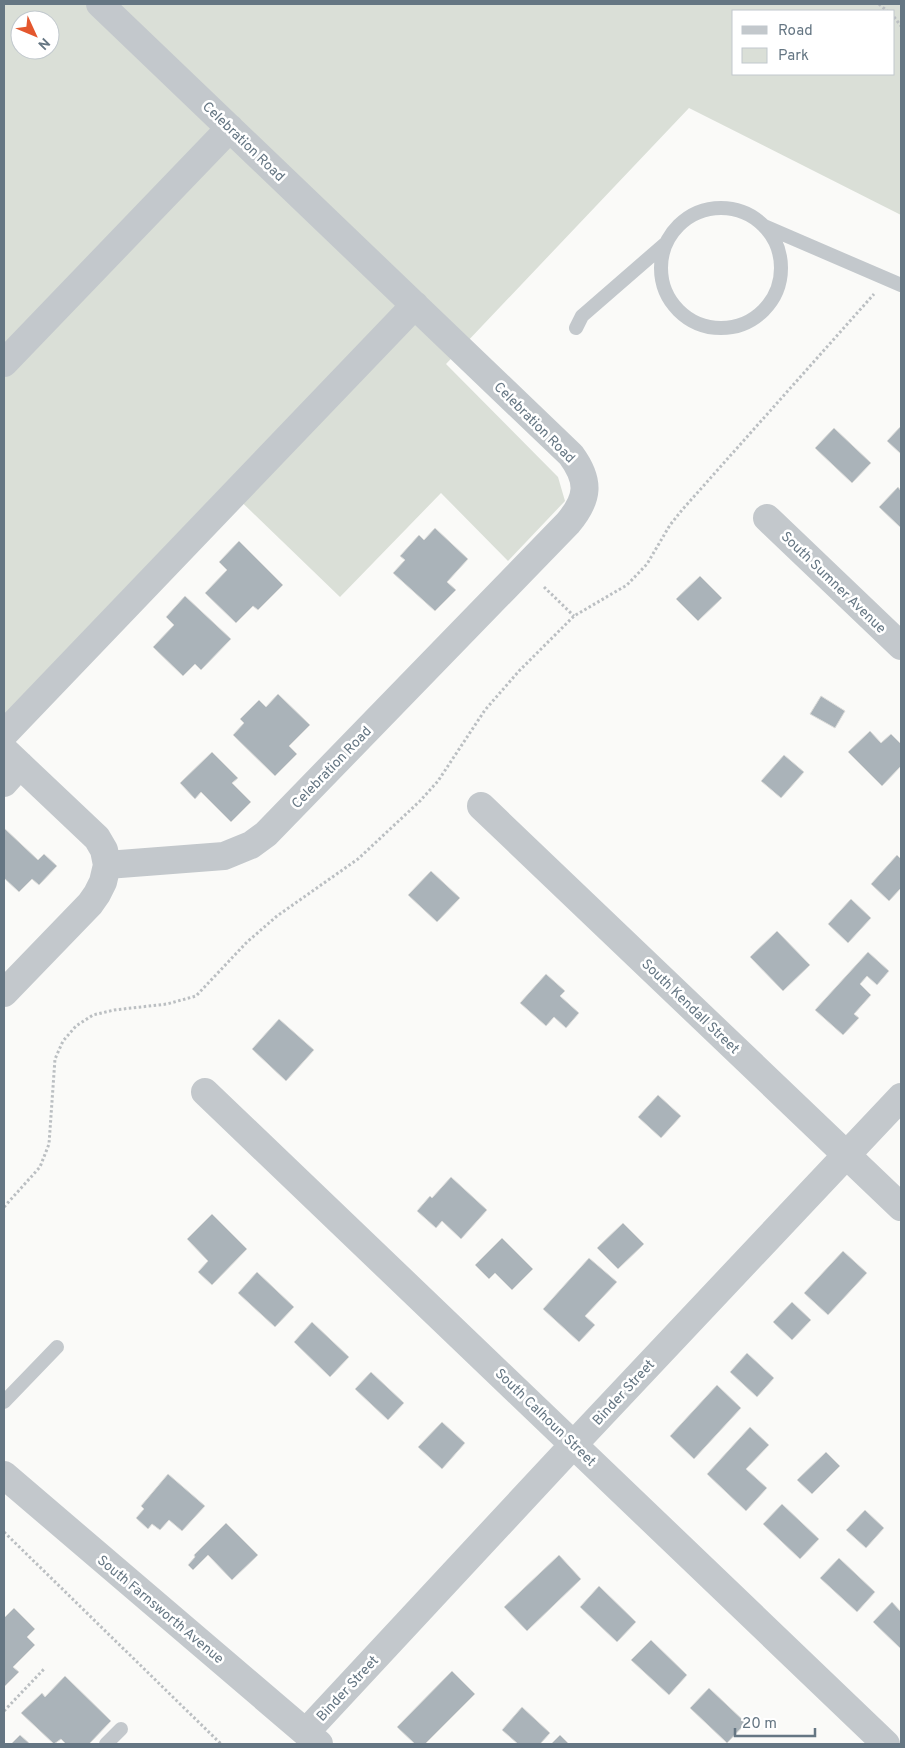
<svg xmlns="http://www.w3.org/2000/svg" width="905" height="1748" viewBox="0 0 905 1748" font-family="Overpass,sans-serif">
	<rect width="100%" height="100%" fill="#fafaf8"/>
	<path fill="#dadfd7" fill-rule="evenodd" d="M4,4H901V215L689,108L446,364L558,477L565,501L508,561L441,493L340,597L224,485L4,715ZM734,11H894V74H734ZM20,20H50V50H20Z"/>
	<path fill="#aab3b9" stroke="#dcdcda" d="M901,426V454L887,441Z
		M834,428L871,463L852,483L815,448Z
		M898,487L901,491V528L879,507Z
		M435,528L468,559L447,582L456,590L435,611L393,573L405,560L400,556L419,535L424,540Z
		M239,541L283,585L258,610L253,606L236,623L205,593L227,570L219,562Z
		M700,576L722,598L698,621L676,599Z
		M185,596L231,639L201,670L195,664L183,676L153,647L174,625L166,617Z
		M278,694L310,725L289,746L297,754L275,776L233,735L244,723L240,719L259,700L266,707Z
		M821,696L845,711L835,728L810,714Z
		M870,731L881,743L891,734L901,744V766L882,786L848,752Z
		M212,752L238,778L232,783L251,802L231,822L201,792L195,799L180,783Z
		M784,755L804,772L781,798L761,781Z
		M4,828L38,860L44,854L57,866L39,885L32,879L19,892L4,878Z
		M897,855L901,859V888L889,901L871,884Z
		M431,871L460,898L437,922L408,895Z
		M851,899L871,918L848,943L828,924Z
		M777,931L810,965L783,991L750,957Z
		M868,952L889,971L877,985L867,976L860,984L871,995L854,1014L859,1018L843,1035L815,1010Z
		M546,974L565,991L560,996L579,1013L566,1028L554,1017L546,1026L520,1003Z
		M279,1019L314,1050L286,1081L252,1049Z
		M658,1095L681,1116L661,1138L638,1117Z
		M451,1177L487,1210L461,1239L442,1221L436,1228L417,1211L430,1196L432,1198Z
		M212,1214L247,1249L212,1285L198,1272L208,1261L187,1239Z
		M623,1223L644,1244L618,1269L597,1248Z
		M502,1238L533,1269L512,1290L495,1273L489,1279L475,1265Z
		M843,1251L867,1273L828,1315L804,1293Z
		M589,1258L617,1282L585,1316L595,1325L579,1342L543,1309Z
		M257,1272L294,1307L275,1327L238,1293Z
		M792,1302L811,1320L792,1340L773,1322Z
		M312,1322L349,1357L330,1377L294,1342Z
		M747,1353L774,1378L757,1397L730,1372Z
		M371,1372L404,1403L388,1420L355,1389Z
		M717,1385L741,1408L694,1459L670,1436Z
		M442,1422L465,1443L442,1469L418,1447Z
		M750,1427L769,1445L746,1469L767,1488L746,1511L707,1474Z
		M826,1452L840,1466L812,1494L797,1480Z
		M168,1474L205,1506L182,1531L169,1520L160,1530L152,1524L148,1529L136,1518L144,1509L141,1506Z
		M782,1504L819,1539L800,1559L763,1524Z
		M865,1510L884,1528L866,1548L846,1530Z
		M226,1523L258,1555L232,1580L208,1555L193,1570L188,1565L195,1557L194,1555Z
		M559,1555L581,1579L527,1631L504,1607Z
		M839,1558L875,1592L857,1612L820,1578Z
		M599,1586L636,1622L617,1642L580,1607Z
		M892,1602L901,1612V1649L873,1622Z
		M14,1608L35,1629L27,1637L35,1645L13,1667L19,1672L4,1687V1618Z
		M651,1640L687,1675L669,1695L631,1660Z
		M452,1671L475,1694L425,1744H415L397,1727Z
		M65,1676L111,1721L89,1744H66L61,1739L54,1744L21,1713L42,1693L45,1697Z
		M709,1688L746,1723L727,1743L690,1708Z
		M522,1707L550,1733L540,1744H518L502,1730Z
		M20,1735L30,1744H11Z
		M560,1735L569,1744H551Z"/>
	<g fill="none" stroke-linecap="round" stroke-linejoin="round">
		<path stroke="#bbbfc2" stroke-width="3" stroke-dasharray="2.5 2.5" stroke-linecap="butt" d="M879,4L887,11
			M894,17L901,26
			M544,587L574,616
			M4,1207L40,1167L49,1144L55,1059L63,1041L76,1026L93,1015L114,1010L167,1004L196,996L247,942L277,916L358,859L420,801L438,781L485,710L519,671L574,616L627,585L647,564L670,525L682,510L874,294
			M4,1532L221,1744
			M4,1711L44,1669"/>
		<path stroke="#c3c8cc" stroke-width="14" d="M661 268a60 60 0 1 1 120 0a60 60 0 1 1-120 0Z
			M764,226L901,285
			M576,328L582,316L666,243
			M4,1402L57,1347
			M106,1744L121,1729"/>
		<path stroke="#c3c8cc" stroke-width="28" d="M100,4L571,455C590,481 589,498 568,523L266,834L251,845L224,856L107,865
			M4,363L230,128
			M767,518L901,646
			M4,734L415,305
			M4,750L97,838L104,850L107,865L103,882L97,894L90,904L4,993
			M4,783L20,765
			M481,806L901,1207
			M205,1092L886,1744
			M4,1475L319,1744
			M306,1732L574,1444L901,1097"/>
	</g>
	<g text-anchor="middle" stroke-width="5" stroke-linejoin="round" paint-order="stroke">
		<g font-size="14" fill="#657683" stroke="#fff">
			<text transform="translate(244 141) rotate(44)" y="5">Celebration Road</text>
			<text transform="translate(535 422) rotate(45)" y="5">Celebration Road</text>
			<text transform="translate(834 582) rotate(44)" y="5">South Sumner Avenue</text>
			<text transform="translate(331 767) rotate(-46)" y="5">Celebration Road</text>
			<text transform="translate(691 1006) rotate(44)" y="5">South Kendall Street</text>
			<text transform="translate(623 1392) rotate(-47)" y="5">Binder Street</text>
			<text transform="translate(546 1417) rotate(44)" y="5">South Calhoun Street</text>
			<text transform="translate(161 1609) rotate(40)" y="5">South Farnsworth Avenue</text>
			<text transform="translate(347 1688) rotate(-47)" y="5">Binder Street</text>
		</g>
	</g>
	<rect width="905" height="1748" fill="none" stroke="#657683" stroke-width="10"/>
	<rect x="732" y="10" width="162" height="65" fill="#ffffff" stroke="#c1c8cd"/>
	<rect x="742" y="26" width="25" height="8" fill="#c3c8cc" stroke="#c1c8cd"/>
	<text x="778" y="35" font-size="15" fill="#657683">Road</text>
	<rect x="742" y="48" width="25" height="15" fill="#dadfd7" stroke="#c1c8cd"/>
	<text x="778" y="60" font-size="15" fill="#657683">Park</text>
	<g transform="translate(35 35) rotate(134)"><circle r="24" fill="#ffffff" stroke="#c1c8cd"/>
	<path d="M0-4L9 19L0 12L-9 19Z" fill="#e4572e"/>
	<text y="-8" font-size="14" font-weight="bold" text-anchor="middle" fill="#657683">N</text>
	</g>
	<path d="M735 1728v8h80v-8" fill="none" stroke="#657683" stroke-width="2.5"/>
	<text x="742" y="1728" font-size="15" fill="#657683" stroke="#ffffff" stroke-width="4" paint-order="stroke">20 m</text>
</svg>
